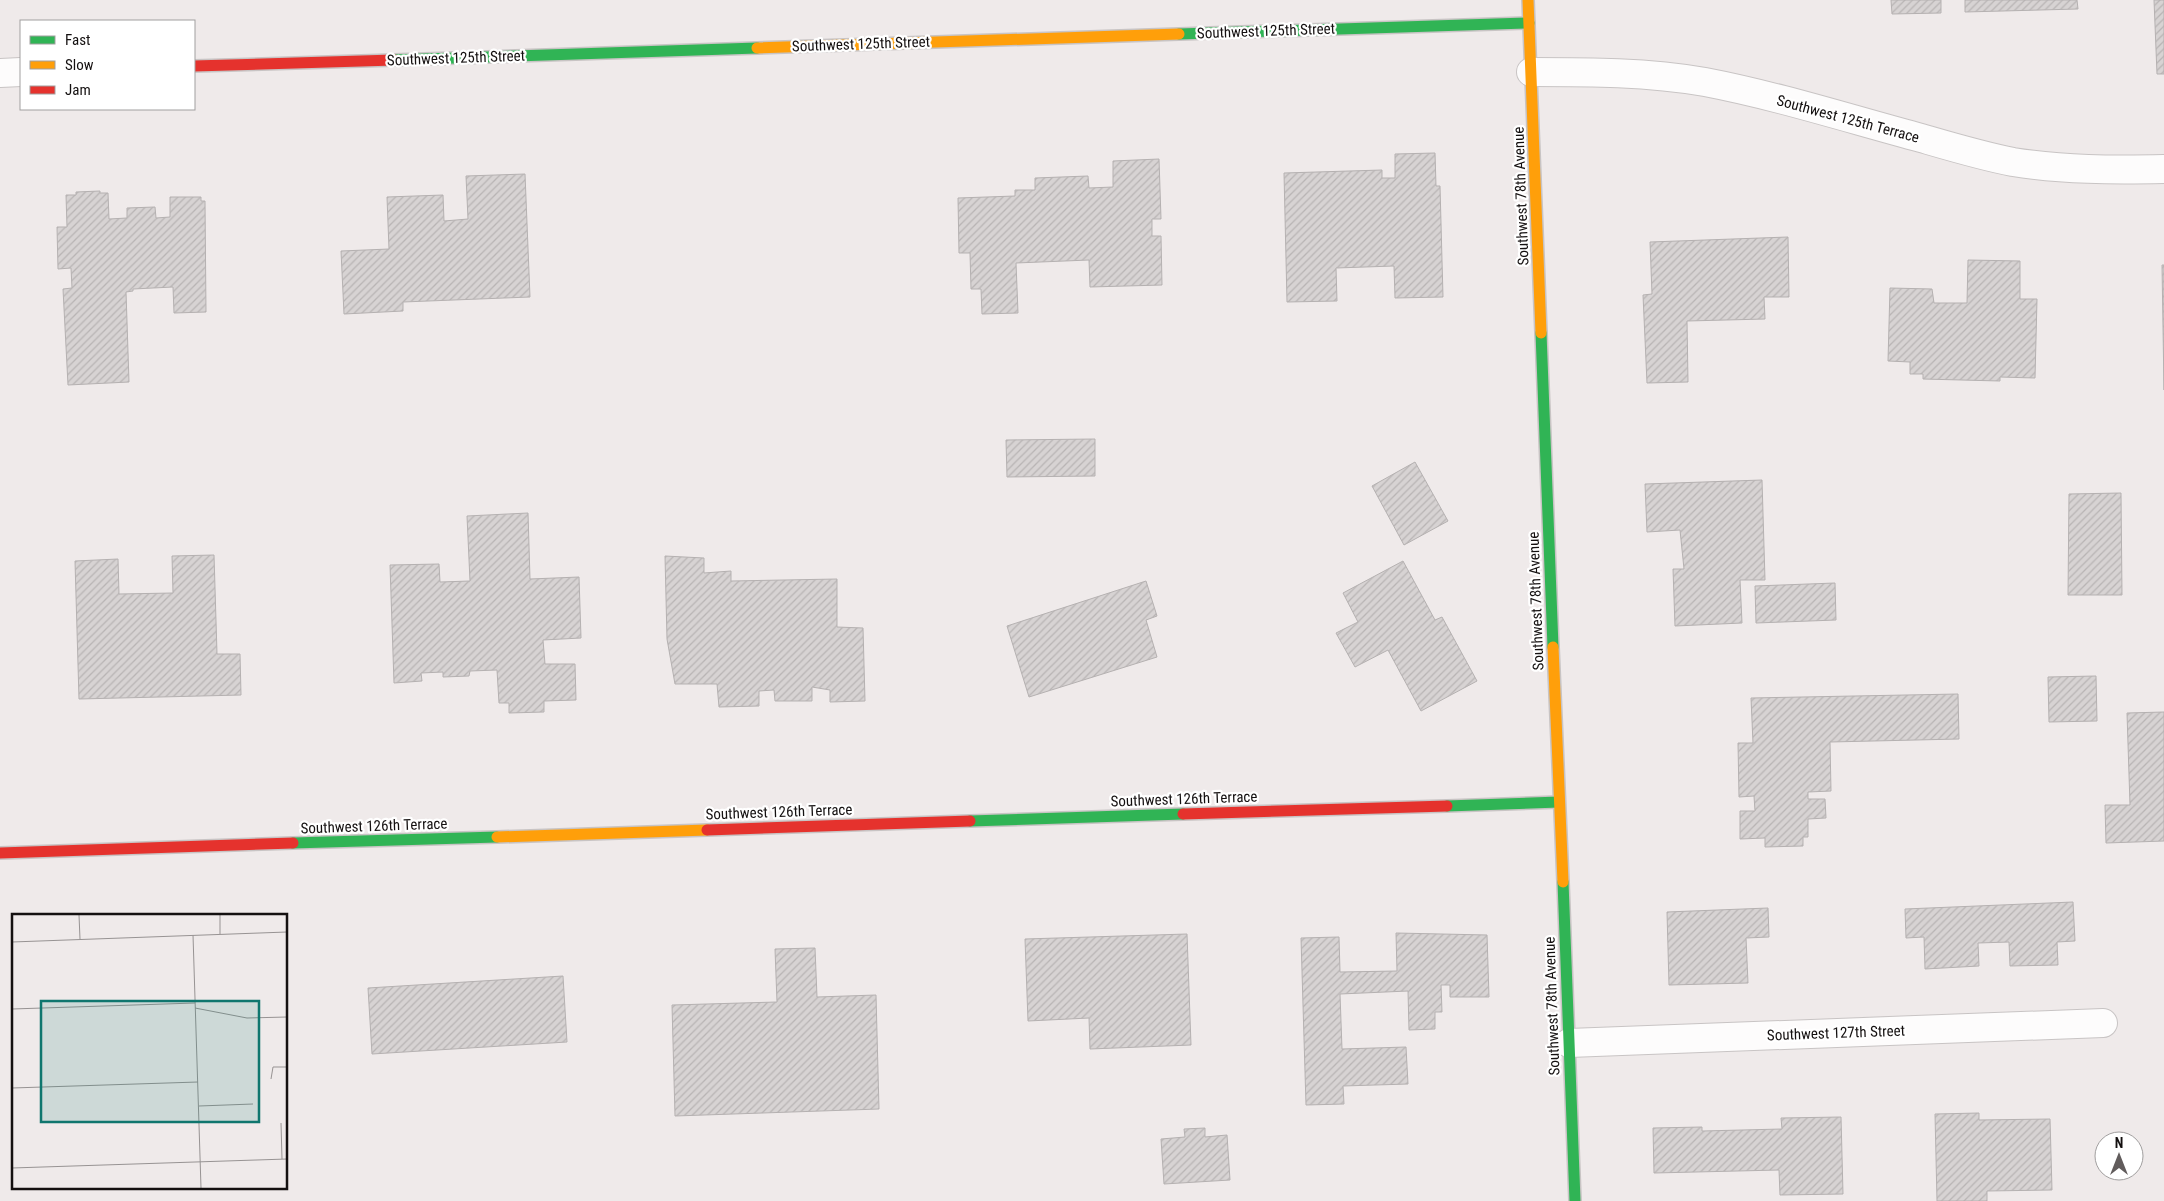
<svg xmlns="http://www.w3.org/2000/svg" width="2164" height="1201" viewBox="0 0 2164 1201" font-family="'Roboto Condensed',sans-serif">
	<defs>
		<pattern id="building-hatch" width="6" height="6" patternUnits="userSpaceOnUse" patternTransform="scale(1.25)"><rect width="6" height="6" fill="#d7d3d3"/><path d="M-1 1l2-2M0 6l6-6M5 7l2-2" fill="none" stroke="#b8b4b4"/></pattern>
	</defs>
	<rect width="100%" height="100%" fill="#efeaea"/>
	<path fill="url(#building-hatch)" stroke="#b5b1b1" d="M1891,0H1941V13L1892,14Z
		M1965,0H2077L2078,9L1965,12Z
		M2154,0H2164V74H2157Z
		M1435,153L1436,186H1440L1443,297L1395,298L1394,266L1336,268L1337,301L1287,302L1284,173L1382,170V178H1395V154Z
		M1159,159L1161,219H1152V236H1161L1162,285L1090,287L1089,260L1016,263L1018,313L982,314L981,289H971L970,253H959L958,198L1015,196V190H1035V178L1088,176L1089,188L1113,187V161Z
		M525,174L530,297L403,302V311L344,314L341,251L389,249L387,197L443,195L444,221L468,219L466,176Z
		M100,191V193H108L109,219L127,218V208L155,207L156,218L170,217V197H201V201H205L206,312L174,313L173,287L133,289V291L126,292L129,382L68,385L63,289L72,288L71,268L58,269L57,227H67L66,195H76V192Z
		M1788,237L1789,297H1764L1765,319L1687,321L1688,382L1647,383L1643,295L1652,294L1650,242Z
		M1968,260L2020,261V299H2037L2035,378L2000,377V381L1923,379V374H1910V362L1888,361L1890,288L1932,289L1934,303H1967Z
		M2162,265H2164V390Z
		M1095,439V476L1007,477L1006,440Z
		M1415,462L1448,521L1404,545L1372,486Z
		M1762,480L1765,580H1740L1742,623L1675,626L1673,569H1684L1680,530L1647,532L1645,484Z
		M2121,493L2122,595H2068L2069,494Z
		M528,513L530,579L579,577L581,638L543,640L545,664H575L576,700L544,701V712L509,713V703H499L497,670L470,671L469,676L443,677V672L421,673L422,681L394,683L390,565L439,564L440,582L470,581L467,516Z
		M214,555L217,654H240L241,695L79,699L75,561L118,559L119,594L173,593L172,556Z
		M665,556L704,558V573L731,571V581L837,579V627L863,628L865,701L830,702V690L812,687V701H775L774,690L759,691V706L719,707L717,684H675L667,639Z
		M1403,561L1435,620L1442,617L1477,681L1421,711L1388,650L1355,667L1336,633L1358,622L1343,593Z
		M1146,581L1157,616L1146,620L1157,657L1029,697L1007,626Z
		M1835,583L1836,620L1756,623L1755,586Z
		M2096,676L2097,721L2049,722L2048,677Z
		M1958,694L1959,739L1830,742L1831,791L1808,792V799H1825L1826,818L1808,819V837H1803V846L1765,847V838L1740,839V811H1755L1754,796L1739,797L1738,743H1753L1751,698Z
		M2164,712V841L2106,843L2105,805H2130L2127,713Z
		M2073,902L2075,941L2057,942L2058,965L2010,966L2009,942L1978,943L1979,966L1925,969L1924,937L1906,938L1905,909Z
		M1768,908L1769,937L1746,938L1748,983L1669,985L1667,912Z
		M1396,933L1487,935L1489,997H1450V985H1441L1442,1012H1435V1029L1409,1030L1408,991L1340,994L1342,1049L1406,1047L1408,1084L1343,1086L1344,1104L1306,1105L1301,938L1339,937L1340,972L1397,971Z
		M1187,934L1191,1045L1090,1049L1089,1018L1028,1021L1025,939Z
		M815,948L817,997L876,995L879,1109L675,1116L672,1005L777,1002L775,949Z
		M563,976L567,1042L372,1054L368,988Z
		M1979,1113V1120L2050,1119L2052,1190L1987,1191V1201H1937L1935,1114Z
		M1841,1117L1843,1194L1780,1195L1779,1170L1654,1173L1653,1128L1702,1127V1131L1782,1129L1781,1118Z
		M1205,1128V1137L1227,1135L1230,1180L1164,1184L1161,1139L1185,1137L1184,1129Z"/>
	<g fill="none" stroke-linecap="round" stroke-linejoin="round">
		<defs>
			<path id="street" d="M1531,72C1589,72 1648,72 1705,82C1778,96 1850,119 1921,138C1952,147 1982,156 2013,162C2063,170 2113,170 2164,169
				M0,73L21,72
				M1569,1043L2103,1023"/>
			<path id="fast" d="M1179,34L1529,23
				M394,60L757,48
				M1541,333L1553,647
				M1447,806L1559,802
				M970,821L1183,814
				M293,843L497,837
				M1563,882L1575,1201"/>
			<path id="slow" d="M1528,0L1541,333
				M757,48L1179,34
				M1553,647L1563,882
				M497,837L707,830"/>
			<path id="jam" d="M194,66L394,60
				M1183,814L1447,806
				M707,830L970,821
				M0,853L293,843"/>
		</defs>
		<use href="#street" stroke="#c8c4c4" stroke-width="30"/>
		<use href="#fast" stroke="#c8c4c4" stroke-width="14"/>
		<use href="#slow" stroke="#c8c4c4" stroke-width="14"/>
		<use href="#jam" stroke="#c8c4c4" stroke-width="14"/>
		<use href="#street" stroke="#fdfcfc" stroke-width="28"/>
		<use href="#fast" stroke="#30b455" stroke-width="11"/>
		<use href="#slow" stroke="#ff9f0a" stroke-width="11"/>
		<use href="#jam" stroke="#e5322d" stroke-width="11"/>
	</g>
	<g text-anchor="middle" stroke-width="4.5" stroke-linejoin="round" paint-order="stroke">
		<g font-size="15" fill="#141010" stroke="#fff">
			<text transform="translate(1266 31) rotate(-2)" y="5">Southwest 125th Street</text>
			<text transform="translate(861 44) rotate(-2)" y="5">Southwest 125th Street</text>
			<text transform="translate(456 58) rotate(-2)" y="5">Southwest 125th Street</text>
			<text transform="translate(1848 119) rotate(15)" y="5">Southwest 125th Terrace</text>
			<text transform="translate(1521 196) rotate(-92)" y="5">Southwest 78th Avenue</text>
			<text transform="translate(1536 601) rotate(-92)" y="5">Southwest 78th Avenue</text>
			<text transform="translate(1184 799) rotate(-2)" y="5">Southwest 126th Terrace</text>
			<text transform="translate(779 812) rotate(-2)" y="5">Southwest 126th Terrace</text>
			<text transform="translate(374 826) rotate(-2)" y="5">Southwest 126th Terrace</text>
			<text transform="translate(1552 1006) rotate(-92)" y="5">Southwest 78th Avenue</text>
			<text transform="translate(1836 1033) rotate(-2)" y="5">Southwest 127th Street</text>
		</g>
	</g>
	<g transform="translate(12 914)">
		<rect width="275" height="275" fill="#efeaea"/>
		<path fill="none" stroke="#979393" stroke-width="1" d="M67,1L68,25M208,1V20M181,21L189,274M0,28L275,18M183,94L235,104L275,103M0,95L183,89M259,165L261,153H275M0,174L186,168M187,192L241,190M269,209L270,245M0,254L275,245"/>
		<path fill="#0f766e" fill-opacity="0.15" stroke="#0f766e" stroke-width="2.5" d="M29,87H247V208H29Z"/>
		<rect width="275" height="275" fill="none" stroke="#141010" stroke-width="2.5"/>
	</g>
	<rect x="20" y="20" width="175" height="90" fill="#ffffff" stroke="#a19f9f"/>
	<rect x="30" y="36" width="25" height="8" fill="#30b455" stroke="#a19f9f"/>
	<text x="65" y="45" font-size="15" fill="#141010">Fast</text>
	<rect x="30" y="61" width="25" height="8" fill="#ff9f0a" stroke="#a19f9f"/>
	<text x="65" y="70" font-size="15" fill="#141010">Slow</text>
	<rect x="30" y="86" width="25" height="8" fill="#e5322d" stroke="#a19f9f"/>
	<text x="65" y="95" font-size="15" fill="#141010">Jam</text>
	<g transform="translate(2119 1156)"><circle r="24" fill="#ffffff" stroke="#a19f9f"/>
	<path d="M0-4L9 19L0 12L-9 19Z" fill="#615c5c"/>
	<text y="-8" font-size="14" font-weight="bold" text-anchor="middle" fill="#141010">N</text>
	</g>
</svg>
